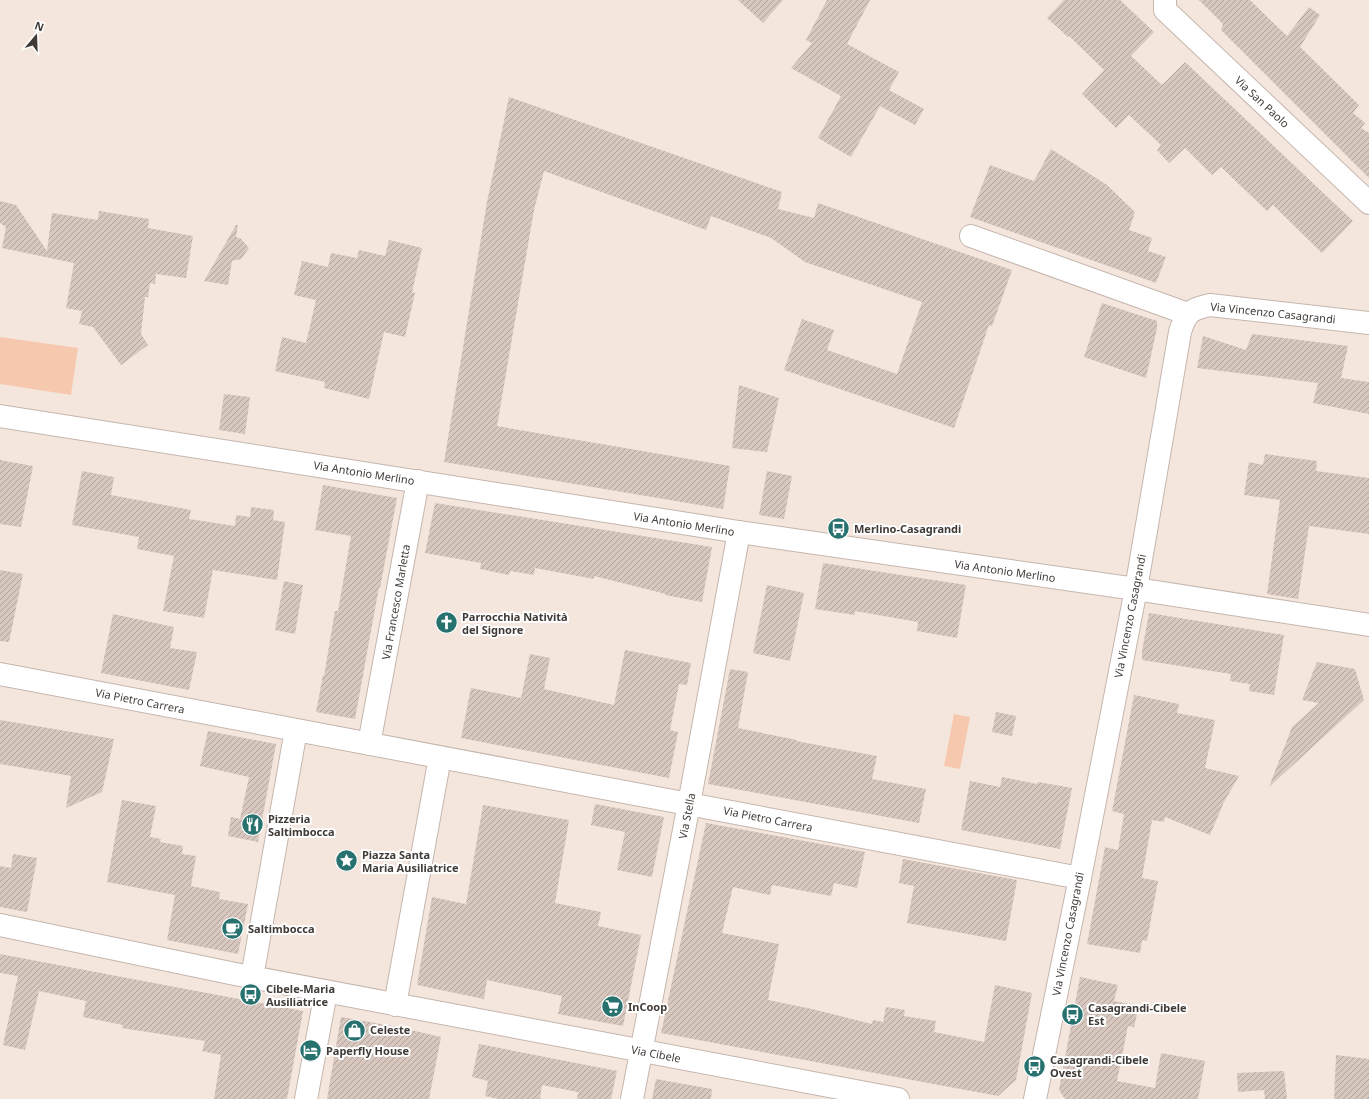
<svg xmlns="http://www.w3.org/2000/svg" width="1369" height="1099" viewBox="0 0 1369 1099" font-family="'Noto Sans',sans-serif">
	<defs>
		<pattern id="building-hatch" width="6" height="6" patternUnits="userSpaceOnUse"><rect width="6" height="6" fill="#d7c7bf"/><path d="M-1 1l2-2M0 6l6-6M5 7l2-2" fill="none" stroke="#b0a39c"/></pattern>
	</defs>
	<rect width="100%" height="100%" fill="#f5e6dd"/>
	<path fill="#f6c9ae" d="M0,337L78,348L71,395L0,384Z
		M954,714L970,717L960,769L944,766Z"/>
	<path fill="url(#building-hatch)" d="M738,0H783L763,23Z
		M827,0H870L847,44L899,72L889,90L924,109L915,125L880,106L851,157L818,138L841,96L791,68L812,43L806,40Z
		M1064,0H1120L1154,32L1131,56L1162,85L1185,62L1353,221L1322,253L1273,205L1267,211L1221,167L1212,175L1185,148L1169,163L1157,150L1161,145L1129,115L1116,128L1082,94L1104,70L1069,36L1068,37L1047,18Z
		M1199,0H1250L1287,36L1309,7L1320,15L1300,47L1359,105L1353,113L1365,123L1361,128L1369,133V178L1221,30L1223,24Z
		M509,97L782,192L778,209L814,218L818,203L1012,270L992,326L989,325L954,428L784,370L802,319L834,330L827,350L897,374L922,302L805,262L771,238L711,216L706,230L544,171L534,210L497,426L730,466L723,509L444,462L487,202Z
		M1051,149L1107,185L1135,212L1129,230L1152,238L1148,251L1166,257L1156,283L970,217L990,165L1034,181Z
		M0,201L16,205L47,251L52,213L98,220L99,211L149,219L148,228L193,236L186,278L156,274L155,284L150,283L148,297H145L141,334L148,345L121,365L93,327L79,324L82,311L66,308L74,263L2,248L6,227L0,223Z
		M236,225H238L236,237L241,239L249,248L241,259L232,261L228,285L204,281Z
		M389,240L422,248L412,292L415,293L405,337L384,332L369,399L324,388L325,382L275,371L282,337L306,343L316,300L294,295L302,261L328,267L331,253L357,258L359,250L385,256Z
		M1102,303L1157,321V328L1146,378L1084,357Z
		M1252,334L1348,346L1341,378L1369,382V414L1313,403L1318,383L1197,368L1203,336L1246,350Z
		M739,385L779,398L767,452L732,448Z
		M224,394L250,397L245,434L219,430Z
		M1265,454L1317,461L1316,471L1369,478V534L1309,526L1298,599L1267,594L1280,500L1244,495L1249,462L1263,465Z
		M0,460L33,466L21,527L0,524Z
		M82,471L114,477L111,495L191,510L189,519L235,526L236,515L250,517L251,507L274,510L273,520L285,522L277,580L213,570L204,618L163,611L174,556L137,549L139,537L72,525Z
		M767,471L792,476L784,519L759,515Z
		M323,485L397,498L380,588L379,587L355,719L316,712L323,675L324,676L335,611H338L351,536L315,530Z
		M435,503L712,547L702,602L665,595L666,594L594,576V579L535,568L534,575L510,571L509,575L480,569L481,563L425,553Z
		M823,563L966,585L957,638L917,631L918,622L855,611V615L815,609Z
		M0,570L23,574L9,642L0,641Z
		M284,581L303,585L295,634L275,630Z
		M767,585L804,593L790,661L753,653Z
		M1149,613L1284,635L1274,695L1249,691L1250,684L1230,681L1231,674L1142,660V651Z
		M113,614L174,627L170,648L197,652L189,690L101,673Z
		M625,650L691,663L687,685L679,684L670,730L678,732L669,778L461,738L471,688L521,698L530,654L550,658L544,689L614,705Z
		M1317,662L1355,669L1364,700L1269,787L1292,727L1319,703L1302,700Z
		M730,669L748,672L738,728L797,740L796,741L877,756L872,779L926,789L919,823L708,784Z
		M1134,695L1179,704L1177,713L1215,720L1205,768L1239,776L1224,802L1210,835L1165,817L1164,822L1152,820L1142,878L1158,881L1147,941L1142,940L1140,953L1087,944L1105,847L1118,850L1124,814L1112,811Z
		M996,712L1016,716L1012,736L992,732Z
		M0,720L114,739L102,792L66,808L71,776L0,764Z
		M208,731L276,744L258,842L228,836L231,817L240,819L249,777L200,766Z
		M1002,777L1037,784L1038,782L1072,788L1060,849L961,830L970,781L1000,787Z
		M122,800L156,806L150,837L161,839L160,842L183,846L182,854L196,856L191,886L220,892L219,899L248,904L238,954L167,940L175,895L107,882Z
		M595,804L664,817L652,877L617,870L625,832L591,825Z
		M483,805L569,820L555,903L601,912L598,926L641,935L623,1026L558,1014L562,996L487,980L484,999L417,985L432,897L466,904Z
		M706,823L865,852L857,888L834,883L831,896L772,885L770,895L733,887L722,933L779,944L768,1000L812,1009L872,1024L873,1020L883,1022L886,1007L905,1010L904,1016L936,1021L934,1032L984,1042L995,985L1032,993L1016,1080L998,1096L661,1033Z
		M13,854L37,858L27,912L0,907V866L11,868Z
		M903,859L1017,880L1006,941L907,923L914,886L899,883Z
		M0,954L303,1011L287,1099H214L221,1055L202,1051L205,1041L122,1028L123,1025L83,1017L86,1001L39,991L25,1050L3,1045L18,976L0,973Z
		M1080,977L1118,985L1114,1001L1139,1006L1134,1027L1128,1026L1117,1081L1155,1088L1161,1053L1205,1061L1198,1099H1065L1059,1090Z
		M341,1017L398,1027L441,1037L429,1099H327Z
		M479,1044L617,1071L611,1099H577L578,1092L542,1085L540,1099H499L485,1096L488,1081L472,1077Z
		M1336,1055L1369,1059V1099H1334Z
		M1284,1071L1287,1099H1265L1264,1090L1238,1092L1237,1073Z
		M656,1079L712,1089L711,1099H652Z"/>
	<g fill="none" stroke-linecap="round" stroke-linejoin="round">
		<defs>
			<path id="minor" d="M971,236L1188,314
				M0,674L1080,878
				M369,744L418,481
				M0,925L235,974L898,1099
				M252,977L296,730
				M395,1005L440,757
				M306,1099L326,992
				M632,1099L689,804L739,532"/>
			<path id="major" d="M1165,0V10L1369,203
				M0,416L739,532L1136,589L1369,625
				M1035,1099L1080,878L1136,589L1180,332C1186,312 1191,309 1210,305L1369,323"/>
		</defs>
		<use href="#minor" stroke="#c5b6ae" stroke-width="24"/>
		<use href="#major" stroke="#c5b6ae" stroke-width="24"/>
		<use href="#minor" stroke="#fff" stroke-width="22"/>
		<use href="#major" stroke="#fff" stroke-width="22"/>
	</g>
	<defs>
		<symbol id="bus-disc" viewBox="-11 -11 22 22"><circle r="9.5" fill="#27716e" stroke="#fff"/><path d="M-5-6H5V4H4V6H2V4H-2V6H-4V4H-5ZM-3.5-4V0h7V-4ZM-3.5 1.2v1.5H-2V1.2ZM2 1.2v1.5H3.5V1.2Z" fill="#fff"/></symbol>
		<symbol id="church-disc" viewBox="-11 -11 22 22"><circle r="9.5" fill="#27716e" stroke="#fff"/><path d="M-1.2-6h2.4v3.5h3.3v2.4h-3.3V6h-2.4V-.1h-3.3v-2.4h3.3Z" fill="#fff"/></symbol>
		<symbol id="restaurant-disc" viewBox="-11 -11 22 22"><circle r="9.5" fill="#27716e" stroke="#fff"/><path d="M-5-6h1v4h1v-4h1v4h1v-4h1v5L-1.5 .5V6h-2V.5L-5-1ZM5-6V6H3V1.5H1.5Q1.5-4 5-6Z" fill="#fff"/></symbol>
		<symbol id="sight-disc" viewBox="-11 -11 22 22"><circle r="9.5" fill="#27716e" stroke="#fff"/><path d="M0-6L1.8-2.2L6-1.7L2.9 1.2L3.7 5.4L0 3.3L-3.7 5.4L-2.9 1.2L-6-1.7L-1.8-2.2Z" fill="#fff"/></symbol>
		<symbol id="cafe-disc" viewBox="-11 -11 22 22"><circle r="9.5" fill="#27716e" stroke="#fff"/><path d="M-5.5-4.5H6V0H3Q3 3.5 0 3.5H-2.5Q-5.5 3.5-5.5 0ZM3-3.2v2h1.7v-2ZM-6 4.5H4V6H-6Z" fill="#fff"/></symbol>
		<symbol id="supermarket-disc" viewBox="-11 -11 22 22"><circle r="9.5" fill="#27716e" stroke="#fff"/><path d="M-6-5.5h2.5l.6 2H6L4.5 2H-2.5L-4.4-4H-6ZM-1.5 3.2a1.3 1.3 0 1 0 .1 0ZM3 3.2a1.3 1.3 0 1 0 .1 0Z" fill="#fff"/></symbol>
		<symbol id="shop-disc" viewBox="-11 -11 22 22"><circle r="9.5" fill="#27716e" stroke="#fff"/><path d="M-5-2.5h2.3a2.7 3.5 0 0 1 5.4 0H5L5.5 6h-11ZM-1.5-2.5h3a1.5 2.3 0 0 0-3 0Z" fill="#fff"/></symbol>
		<symbol id="hotel-disc" viewBox="-11 -11 22 22"><circle r="9.5" fill="#27716e" stroke="#fff"/><path d="M-6-4.5h1.5V1H6V5H4.5V3h-9V5H-6ZM-4 0a1.8 1.8 0 1 1 3.6 0ZM.5 0V-2.5h3Q6-2.5 6 0Z" fill="#fff"/></symbol>
	</defs>
	<g fill-rule="evenodd">
		<use href="#bus-disc" x="826" y="516" width="25" height="25"/>
		<use href="#church-disc" x="434" y="610" width="25" height="25"/>
		<use href="#restaurant-disc" x="240" y="812" width="25" height="25"/>
		<use href="#sight-disc" x="334" y="848" width="25" height="25"/>
		<use href="#cafe-disc" x="220" y="916" width="25" height="25"/>
		<use href="#bus-disc" x="238" y="982" width="25" height="25"/>
		<use href="#supermarket-disc" x="600" y="994" width="25" height="25"/>
		<use href="#bus-disc" x="1060" y="1002" width="25" height="25"/>
		<use href="#shop-disc" x="342" y="1018" width="25" height="25"/>
		<use href="#hotel-disc" x="298" y="1038" width="25" height="25"/>
		<use href="#bus-disc" x="1022" y="1054" width="25" height="25"/>
	</g>
	<g text-anchor="middle" stroke-width="4" stroke-linejoin="round" paint-order="stroke">
		<g font-size="11" fill="#413b37" stroke="#fff">
			<text transform="translate(1262 102) rotate(43)" y="4">Via San Paolo</text>
			<text transform="translate(1273 313) rotate(6)" y="4">Via Vincenzo Casagrandi</text>
			<text transform="translate(364 473) rotate(9)" y="4">Via Antonio Merlino</text>
			<text transform="translate(684 524) rotate(9)" y="4">Via Antonio Merlino</text>
			<text transform="translate(1005 571) rotate(8)" y="4">Via Antonio Merlino</text>
			<text transform="translate(396 602) rotate(-80)" y="4">Via Francesco Marletta</text>
			<text transform="translate(1130 616) rotate(-79)" y="4">Via Vincenzo Casagrandi</text>
			<text transform="translate(140 701) rotate(11)" y="4">Via Pietro Carrera</text>
			<text transform="translate(687 816) rotate(-79)" y="4">Via Stella</text>
			<text transform="translate(768 819) rotate(11)" y="4">Via Pietro Carrera</text>
			<text transform="translate(1068 934) rotate(-79)" y="4">Via Vincenzo Casagrandi</text>
			<text transform="translate(656 1054) rotate(11)" y="4">Via Cibele</text>
		</g>
		<g font-size="11" font-weight="bold" fill="#413b37" stroke="#fff" text-anchor="start">
			<text x="854" y="533">Merlino-Casagrandi</text>
			<text x="462" y="621">Parrocchia Natività<tspan x="462" dy="13">del Signore</tspan></text>
			<text x="268" y="823">Pizzeria<tspan x="268" dy="13">Saltimbocca</tspan></text>
			<text x="362" y="859">Piazza Santa<tspan x="362" dy="13">Maria Ausiliatrice</tspan></text>
			<text x="248" y="933">Saltimbocca</text>
			<text x="266" y="993">Cibele-Maria<tspan x="266" dy="13">Ausiliatrice</tspan></text>
			<text x="628" y="1011">InCoop</text>
			<text x="1088" y="1012">Casagrandi-Cibele<tspan x="1088" dy="13">Est</tspan></text>
			<text x="370" y="1034">Celeste</text>
			<text x="326" y="1055">Paperfly House</text>
			<text x="1050" y="1064">Casagrandi-Cibele<tspan x="1050" dy="13">Ovest</tspan></text>
		</g>
	</g>
	<g transform="translate(36 36) rotate(19)" stroke="#ffffff" stroke-width="3" paint-order="stroke">
	<path d="M0-3L7 15L0 10L-7 15Z" fill="#413b37"/>
	<text y="-6" font-size="11" font-weight="bold" text-anchor="middle" fill="#413b37">N</text>
	</g>
</svg>
